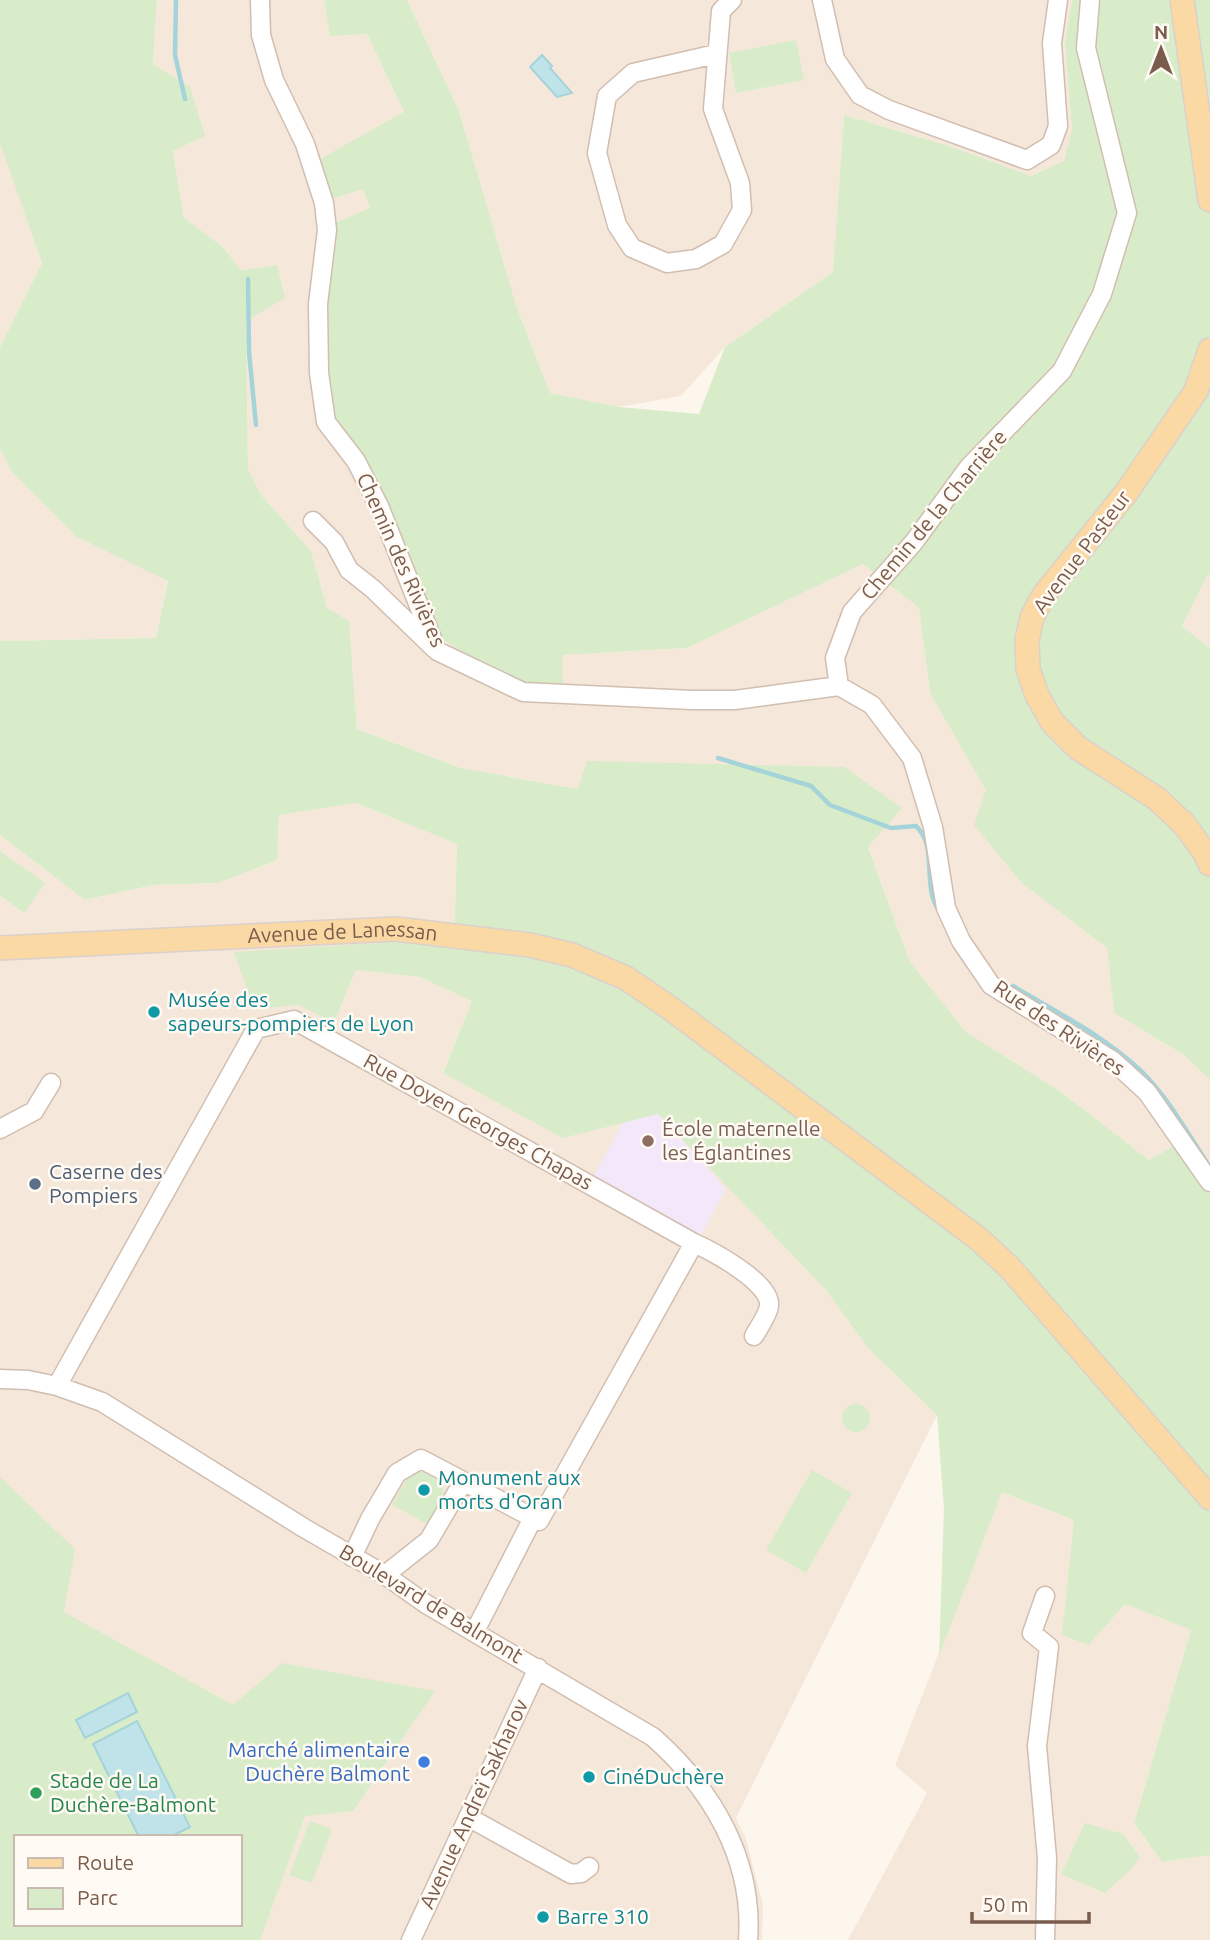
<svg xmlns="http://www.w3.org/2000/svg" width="1210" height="1940" viewBox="0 0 1210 1940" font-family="Ubuntu,sans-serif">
	<rect width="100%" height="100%" fill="#fdf6ec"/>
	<path fill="#f5e8da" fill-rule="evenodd" d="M157,0H324L330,35L367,34L404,112L363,189L563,686V655L687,648L863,564L919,608L930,693L987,790L1022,883L1107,948L1114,1013L1184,1055L1210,1080V1194L1175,1146L1149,1160L1061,1092L966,1032L910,962L868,846L579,789L461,768L357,729L349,622L327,608L311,551L261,495L248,469L246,320L277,265L241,270L223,247L184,219L173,151L204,136L153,64Z
		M407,0H1072L1065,43L1072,129L1065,161L1031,176L952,147L844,115L833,272L725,347L681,396L619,407L550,393L517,308L459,111Z
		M0,140L42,263L0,347Z
		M0,448L11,471L77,537L168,580L156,638L0,641Z
		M1210,574V648L1182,626L1207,576Z
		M356,803L457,844L454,946L356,970L420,977L473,1000L443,1072L658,1113L825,1289L868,1348L937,1415L736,1818L746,1839L763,1905L762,1940H0V835L86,900L153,885L218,883L277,860L279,815ZM16,1837H240V1924H16Z
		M1002,1492L1074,1520L1089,1645L1125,1604L1191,1630L1134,1823L1162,1862L1210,1855V1940H848L927,1793L895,1765Z"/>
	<path fill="#f3e8fa" d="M636,1099L652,1107L726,1189L701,1235L594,1175Z"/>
	<path fill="#d8ecc9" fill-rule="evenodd" d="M0,0H157L153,64L190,87L205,136L173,151L184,218L223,247L241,270L277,265L285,298L246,321L248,469L261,495L311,551L327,608L349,621L357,729L461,768L578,789L587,761L844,767L902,808L868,847L910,962L966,1032L1061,1092L1149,1160L1174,1146L1210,1194V1855L1162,1862L1134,1823L1191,1630L1125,1604L1089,1645L1062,1635L1074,1520L1002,1492L939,1656L944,1509L937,1415L868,1348L825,1289L658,1114L563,1138L443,1073L472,1001L420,977L356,970L334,1022L298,1005L254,1009L234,952L395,942L454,946L457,844L356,803L279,815L277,860L218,883L153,885L85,900L0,835V641L156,638L168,581L77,537L11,471L0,448V347L42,263L0,143Z
		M324,0H407L459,111L517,308L550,393L619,407L699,414L725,347L833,272L844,115L952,147L1031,176L1064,161L1072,129L1065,43L1072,0H1210V574L1207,576L1182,626L1210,648V1080L1184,1055L1114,1013L1107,948L1022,883L974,825L986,790L930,693L919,608L863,564L687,648L563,655V686L520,683L477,662L443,639L331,419L324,373L323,310L333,224L370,208L363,189L329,200L320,159L404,112L367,34L330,36Z
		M796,40L804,80L736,93L729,53Z
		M0,851L45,883L24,913L0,895Z
		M842 1418a14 14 0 1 1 28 0a14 14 0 1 1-28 0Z
		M427,1470L439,1477C449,1496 439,1509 429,1525L392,1505L409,1475Z
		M812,1470L852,1493L806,1573L766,1550Z
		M0,1477L75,1549L64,1612L233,1705L282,1663L435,1691L353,1811L305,1816L260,1940H0ZM16,1837H240V1924H16Z
		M310,1821L332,1829L312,1883L289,1875Z
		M1085,1823L1123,1834L1140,1857L1131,1869L1105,1893L1061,1874Z"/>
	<path fill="#bfe3e8" stroke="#a5d3da" stroke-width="2" d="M542,55L552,66L550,68L572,93L557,97L530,67Z
		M128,1693L137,1712L85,1738L76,1720Z
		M137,1721L190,1827L170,1837H139L93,1744Z"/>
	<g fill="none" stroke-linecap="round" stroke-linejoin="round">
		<path stroke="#a5d3da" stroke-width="4.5" d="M176,0L175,55L185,99
			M248,279L249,352L256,425
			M718,758L811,786L830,805L891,828L916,826C938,846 922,885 938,909
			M1013,986C1056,1012 1103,1035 1140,1070C1168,1097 1188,1134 1210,1167"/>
		<defs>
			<path id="minor" d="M260,0L261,35L274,80L305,144L324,203L327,230L318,304L319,373L326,422L356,461L379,506L437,651L523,692L692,700H735L839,686
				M822,0L835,59L860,95L889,110L1027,160L1051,145L1058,126L1052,43L1058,0
				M716,54L633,73L607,96L597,153L617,225L632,248L667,263L696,259L723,244L742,210L740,183L713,109L721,11L732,0
				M313,521L334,542L349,570L373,589L435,649
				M839,686L835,658L852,612L914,542L969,467L1062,371L1102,294L1127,213L1086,48L1090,0
				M839,686L872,705L912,758L933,827L946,908L961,941L991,985L1113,1061L1147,1092L1210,1182
				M0,1129L34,1111L51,1083
				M694,1243C712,1251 772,1283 769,1306C768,1315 759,1327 754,1336
				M0,1379L28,1380L57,1386L102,1402L304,1528L385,1575L426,1604L653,1737C712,1789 754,1860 748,1940
				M57,1386L256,1029L294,1020L694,1243L539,1521L421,1459L397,1473L370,1519L352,1557
				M385,1575L429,1540L463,1482
				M1045,1596L1032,1633L1049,1647L1037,1746L1047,1858L1045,1940
				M475,1631L533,1518
				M468,1817L571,1874L581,1873L589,1867
				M411,1940L538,1668"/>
			<g id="major">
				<path d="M1182,0L1210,200"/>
				<path d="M1210,350L1196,391L1126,493L1044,595L1032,617L1027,640L1028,669L1037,695L1052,722L1078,748L1156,798L1184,824L1205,853L1210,864"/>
				<path id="s1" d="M0,948L396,929L530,945L572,955L626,978L670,1008L980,1240L1010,1268L1210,1498"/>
			</g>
		</defs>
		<use href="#minor" stroke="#d1beb0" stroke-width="21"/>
		<use href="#major" stroke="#dad1cd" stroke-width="26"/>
		<use href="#minor" stroke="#fff" stroke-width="18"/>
		<use href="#major" stroke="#fbd9a5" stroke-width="23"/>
	</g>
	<g fill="#0f9aa8" stroke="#fffaf3" stroke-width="2.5">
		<circle cx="154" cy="1012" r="7"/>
		<circle cx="424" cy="1490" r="7"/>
		<circle cx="589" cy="1777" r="7"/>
		<circle cx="543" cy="1917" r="7"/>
	</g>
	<circle fill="#8d6e63" stroke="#fffaf3" stroke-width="2.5" cx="648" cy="1141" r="7"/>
	<circle fill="#5c6f8a" stroke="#fffaf3" stroke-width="2.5" cx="35" cy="1184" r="7"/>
	<circle fill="#3f7fe0" stroke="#fffaf3" stroke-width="2.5" cx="424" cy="1762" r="7"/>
	<circle fill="#2e9e5b" stroke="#fffaf3" stroke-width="2.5" cx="36" cy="1793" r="7"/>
	<g text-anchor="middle" stroke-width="5" stroke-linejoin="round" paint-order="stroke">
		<g font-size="21" fill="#7a5c4d" stroke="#fffaf3">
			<text transform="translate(934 515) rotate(-50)" y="7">Chemin de la Charrière</text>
			<text transform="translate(1082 552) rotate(-53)" y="7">Avenue Pasteur</text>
			<text transform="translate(401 560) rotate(66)" y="7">Chemin des Rivières</text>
			<text dy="7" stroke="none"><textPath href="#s1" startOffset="343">Avenue de Lanessan</textPath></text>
			<text transform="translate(1059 1028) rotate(34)" y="7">Rue des Rivières</text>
			<text transform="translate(478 1122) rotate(29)" y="7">Rue Doyen Georges Chapas</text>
			<text transform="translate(431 1604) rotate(31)" y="7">Boulevard de Balmont</text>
			<text transform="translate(474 1804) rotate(-65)" y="7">Avenue Andreï Sakharov</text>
		</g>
		<g font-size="21" fill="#0d838f" stroke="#fffaf3" text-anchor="start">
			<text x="168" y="1007">Musée des<tspan x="168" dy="24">sapeurs-pompiers de Lyon</tspan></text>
			<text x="438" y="1485">Monument aux<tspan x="438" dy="24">morts d'Oran</tspan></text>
			<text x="603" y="1784">CinéDuchère</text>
			<text x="557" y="1924">Barre 310</text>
		</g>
		<g font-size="21" fill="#785e54" stroke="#fffaf3" text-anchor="start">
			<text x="662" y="1136">École maternelle<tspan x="662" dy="24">les Églantines</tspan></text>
		</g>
		<g font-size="21" fill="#4e5e75" stroke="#fffaf3" text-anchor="start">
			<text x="49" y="1179">Caserne des<tspan x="49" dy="24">Pompiers</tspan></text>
		</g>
		<g font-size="21" fill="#366cbe" stroke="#fffaf3" text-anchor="end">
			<text x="410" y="1757">Marché alimentaire<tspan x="410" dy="24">Duchère Balmont</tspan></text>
		</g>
		<g font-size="21" fill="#27864d" stroke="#fffaf3" text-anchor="start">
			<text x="50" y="1788">Stade de La<tspan x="50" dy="24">Duchère-Balmont</tspan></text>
		</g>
	</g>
	<rect x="14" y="1835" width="228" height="91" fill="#fffaf3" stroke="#cabbb1" stroke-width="2"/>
	<rect x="28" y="1858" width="35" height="10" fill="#fbd9a5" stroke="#cabbb1" stroke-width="2"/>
	<text x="77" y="1870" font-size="21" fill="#7a5c4d">Route</text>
	<rect x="28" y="1888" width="35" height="21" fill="#d8ecc9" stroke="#cabbb1" stroke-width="2"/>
	<text x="77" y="1905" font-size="21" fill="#7a5c4d">Parc</text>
	<g transform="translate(1161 49)" stroke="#fffaf3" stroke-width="5" paint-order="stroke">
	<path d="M0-5L12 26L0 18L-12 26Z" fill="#7a5c4d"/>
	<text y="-10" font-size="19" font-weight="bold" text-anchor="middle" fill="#7a5c4d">N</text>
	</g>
	<path d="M972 1912v10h117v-10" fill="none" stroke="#7a5c4d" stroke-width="3.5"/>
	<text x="982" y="1912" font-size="21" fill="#7a5c4d" stroke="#fffaf3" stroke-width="5" paint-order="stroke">50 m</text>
</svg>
